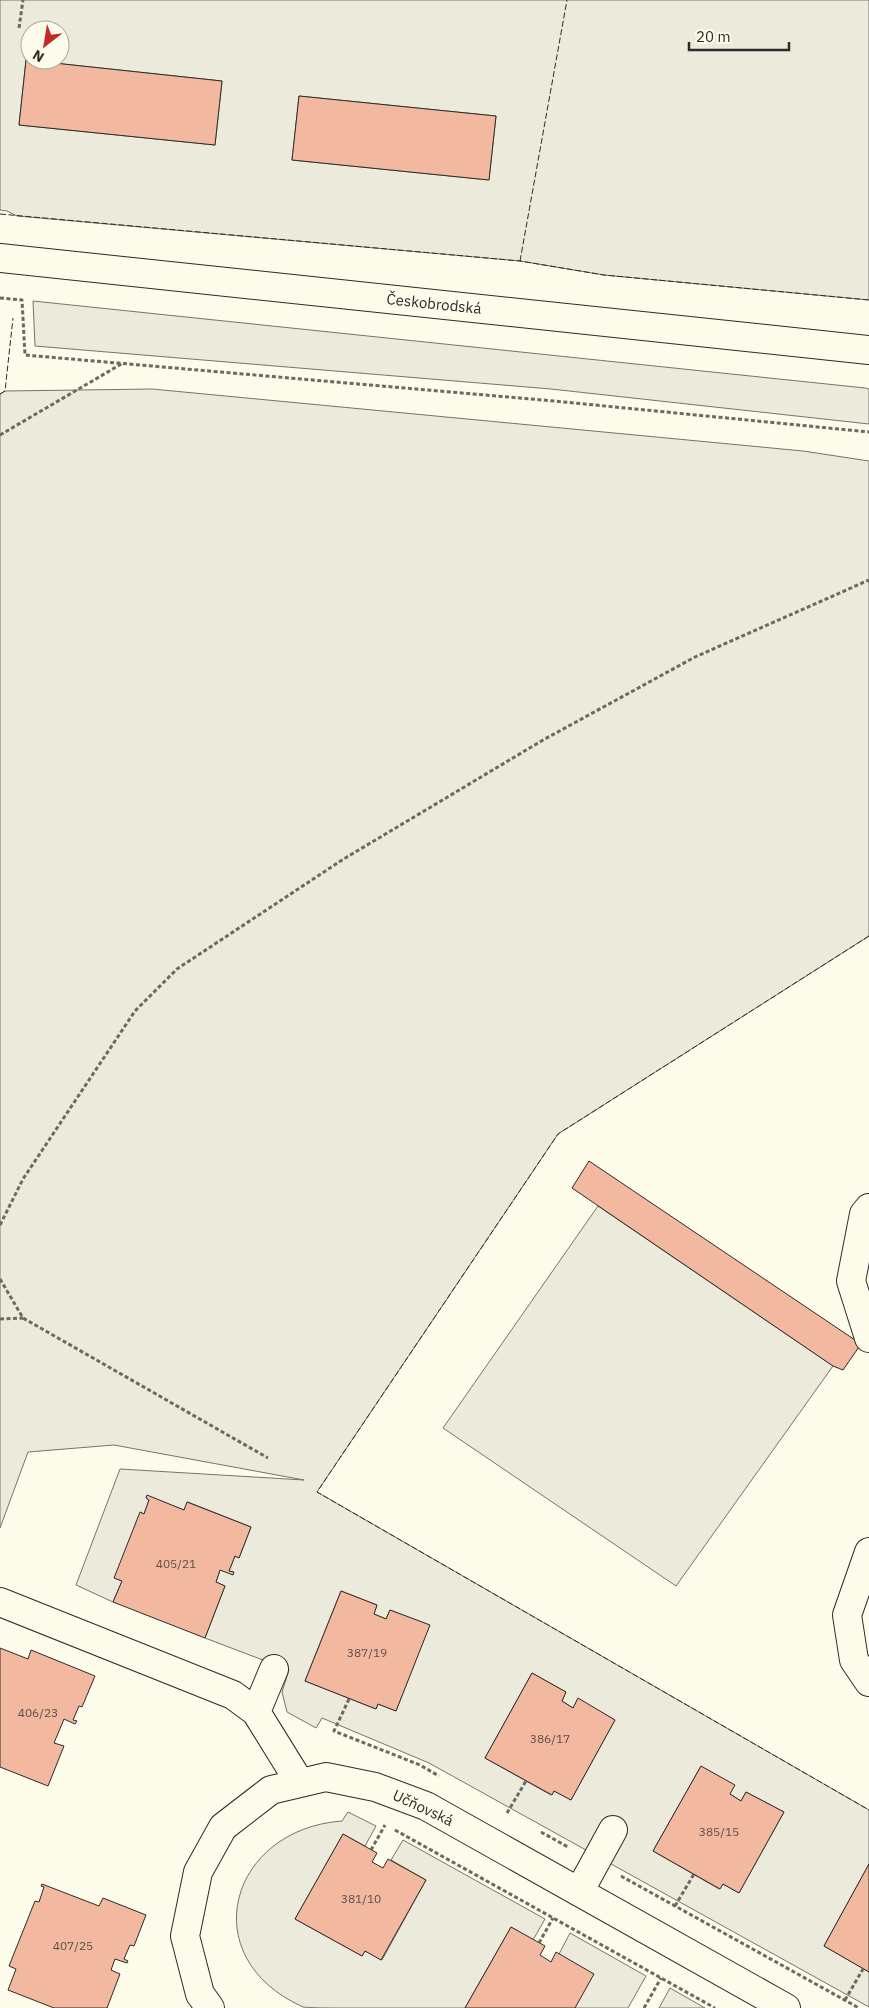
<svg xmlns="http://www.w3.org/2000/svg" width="869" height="2008" viewBox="0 0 869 2008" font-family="'IBM Plex Sans',sans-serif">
	<rect width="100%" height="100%" fill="#fdfbea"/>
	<path fill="#ecebdb" stroke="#74746e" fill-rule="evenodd" d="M0,0H869V300L604,275L520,261L17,216L7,211L0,210ZM30,30H60V60H30ZM26,60L222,81L215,145L19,125ZM299,96L496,116L489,180L292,160Z
		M33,301L865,388L869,389V424L551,389L35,346Z
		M152,389L803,451L869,461V936L558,1134L317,1492L869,1810V1864L824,1946L869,1972V2007L429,1763L322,1718L316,1728L287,1712L282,1692L289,1670L205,1638L225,1586L216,1582L220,1570L233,1572L229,1571L235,1556L239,1558L251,1527L188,1502L184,1510L147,1496L146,1498L149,1500L144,1514L141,1512L115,1578L122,1581L113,1602L76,1585L120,1469L304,1480L114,1445L28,1452L0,1528V394L5,391ZM341,1591L377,1605L374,1614L386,1619L390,1610L429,1625L396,1711L378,1704L376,1709L305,1681ZM532,1673L566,1692L562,1701L573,1708L578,1699L615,1720L571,1800L554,1791L551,1795L485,1758ZM701,1766L730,1794L741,1801L746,1792L784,1812L739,1893L723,1884L719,1889L653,1851Z
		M598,1206L833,1366L676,1586L443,1428Z
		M348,1812L376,1826L365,1846L343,1834L295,1919L362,1956L365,1951L382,1960L426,1880L391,1860L403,1840L545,1919L533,1940L511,1927L465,2008C424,2008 382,2008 340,2008C329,2008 312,2008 303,2007C192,1957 230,1829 342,1821Z
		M570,1933L646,1976L628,2008H575L559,1954Z
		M670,1988L705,2008H659Z"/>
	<path fill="#f2b8a0" stroke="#2b2b2b" d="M26,60L222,81L215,145L19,125Z
		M299,96L496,116L489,180L292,160Z
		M589,1161L861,1344L843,1370L833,1366L572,1188Z
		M147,1495L184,1510L187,1502L251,1527L239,1558L235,1556L229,1571L234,1572L233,1575L220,1570L216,1582L225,1586L205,1638L113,1602L122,1581L114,1578L140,1512L144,1514L149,1500L146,1498Z
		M341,1591L377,1605L374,1614L386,1619L390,1610L430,1625L396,1711L378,1704L376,1709L305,1681Z
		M0,1648L28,1659L31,1650L95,1676L82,1707L79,1706L73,1720L77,1721L75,1724L64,1719L54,1743L64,1746L48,1786L0,1767Z
		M532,1673L566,1692L562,1701L573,1708L578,1698L615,1720L571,1800L554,1791L552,1795L485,1758Z
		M701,1766L735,1785L730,1794L741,1801L746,1792L784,1812L739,1893L723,1884L720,1889L653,1851Z
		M343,1834L377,1853L372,1862L383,1868L388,1859L426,1880L381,1960L365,1951L362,1956L295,1919Z
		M869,1864V1972L824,1946Z
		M42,1884L99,1906L103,1898L146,1915L134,1946L130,1945L124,1959L128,1961L127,1963L115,1959L111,1970L120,1974L107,2008H54L8,1990L16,1969L9,1966L35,1901L39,1902L44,1887L41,1886Z
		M511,1927L545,1946L540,1955L551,1962L556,1952L594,1974L575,2008H465Z"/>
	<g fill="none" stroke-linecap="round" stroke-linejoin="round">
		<defs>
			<path id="minor" d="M869,1208L864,1214L851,1281L869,1338
				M869,1552L847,1615L854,1660L869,1682
				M0,1602L233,1695L256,1712
				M274,1669L256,1712L300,1783
				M579,1892L613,1830
				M210,2008L200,1994L185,1936L198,1872L223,1827L271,1790L326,1777L375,1787L426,1806L786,2008"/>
			<path id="major" d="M0,258L869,350"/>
		</defs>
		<use href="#minor" stroke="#2b2b2b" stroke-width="30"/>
		<use href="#major" stroke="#2b2b2b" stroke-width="30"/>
		<path stroke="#6a6964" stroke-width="3" stroke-dasharray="4 2.5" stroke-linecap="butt" d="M19,28L23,0
			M0,298L22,300L25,355L554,401L869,432
			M0,435L123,363
			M0,1225L23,1179L135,1011L177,969L342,860L543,740L695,657L869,580
			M0,1279L23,1318L268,1458
			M0,1319L23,1318
			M349,1699L334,1731L420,1765L439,1776
			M507,1813L526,1781
			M395,1830L715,2008
			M541,1832L568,1847
			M371,1850L385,1825
			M621,1876L859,2008
			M675,1906L694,1874
			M539,1943L553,1918
			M845,2000L863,1969
			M644,2008L661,1978"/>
		<use href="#minor" stroke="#fdfbea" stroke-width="28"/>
		<use href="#major" stroke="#fdfbea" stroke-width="28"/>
		<path stroke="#2b2b2b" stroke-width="1" stroke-dasharray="6 2.5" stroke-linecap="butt" d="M0,214L520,261L604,275L869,300
			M520,261L567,0
			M0,394L5,391L13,318
			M869,936L558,1134L317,1492L869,1810"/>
	</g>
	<g text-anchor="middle" stroke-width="4" stroke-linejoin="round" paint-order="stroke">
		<g font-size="12" fill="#5d4e48">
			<text x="176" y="1568">405/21</text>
			<text x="367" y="1657">387/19</text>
			<text x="38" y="1717">406/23</text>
			<text x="550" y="1743">386/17</text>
			<text x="719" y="1836">385/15</text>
			<text x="361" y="1903">381/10</text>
			<text x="73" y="1950">407/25</text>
		</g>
		<g font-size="15" fill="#2b2b2b" stroke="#fdfbea">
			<text transform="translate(434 304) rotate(6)" y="5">Českobrodská</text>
			<text transform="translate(423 1808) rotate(25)" y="5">Učňovská</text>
		</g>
	</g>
	<g transform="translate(45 45) rotate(211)"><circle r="24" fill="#fdfbea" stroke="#a9a89e"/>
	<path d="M0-4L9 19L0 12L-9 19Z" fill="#c62828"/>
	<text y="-8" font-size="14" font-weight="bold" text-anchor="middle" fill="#2b2b2b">N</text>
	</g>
	<path d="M689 42v8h100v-8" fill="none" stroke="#2b2b2b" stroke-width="2.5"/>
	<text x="696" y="42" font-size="15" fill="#2b2b2b" stroke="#fdfbea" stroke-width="4" paint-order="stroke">20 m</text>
</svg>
